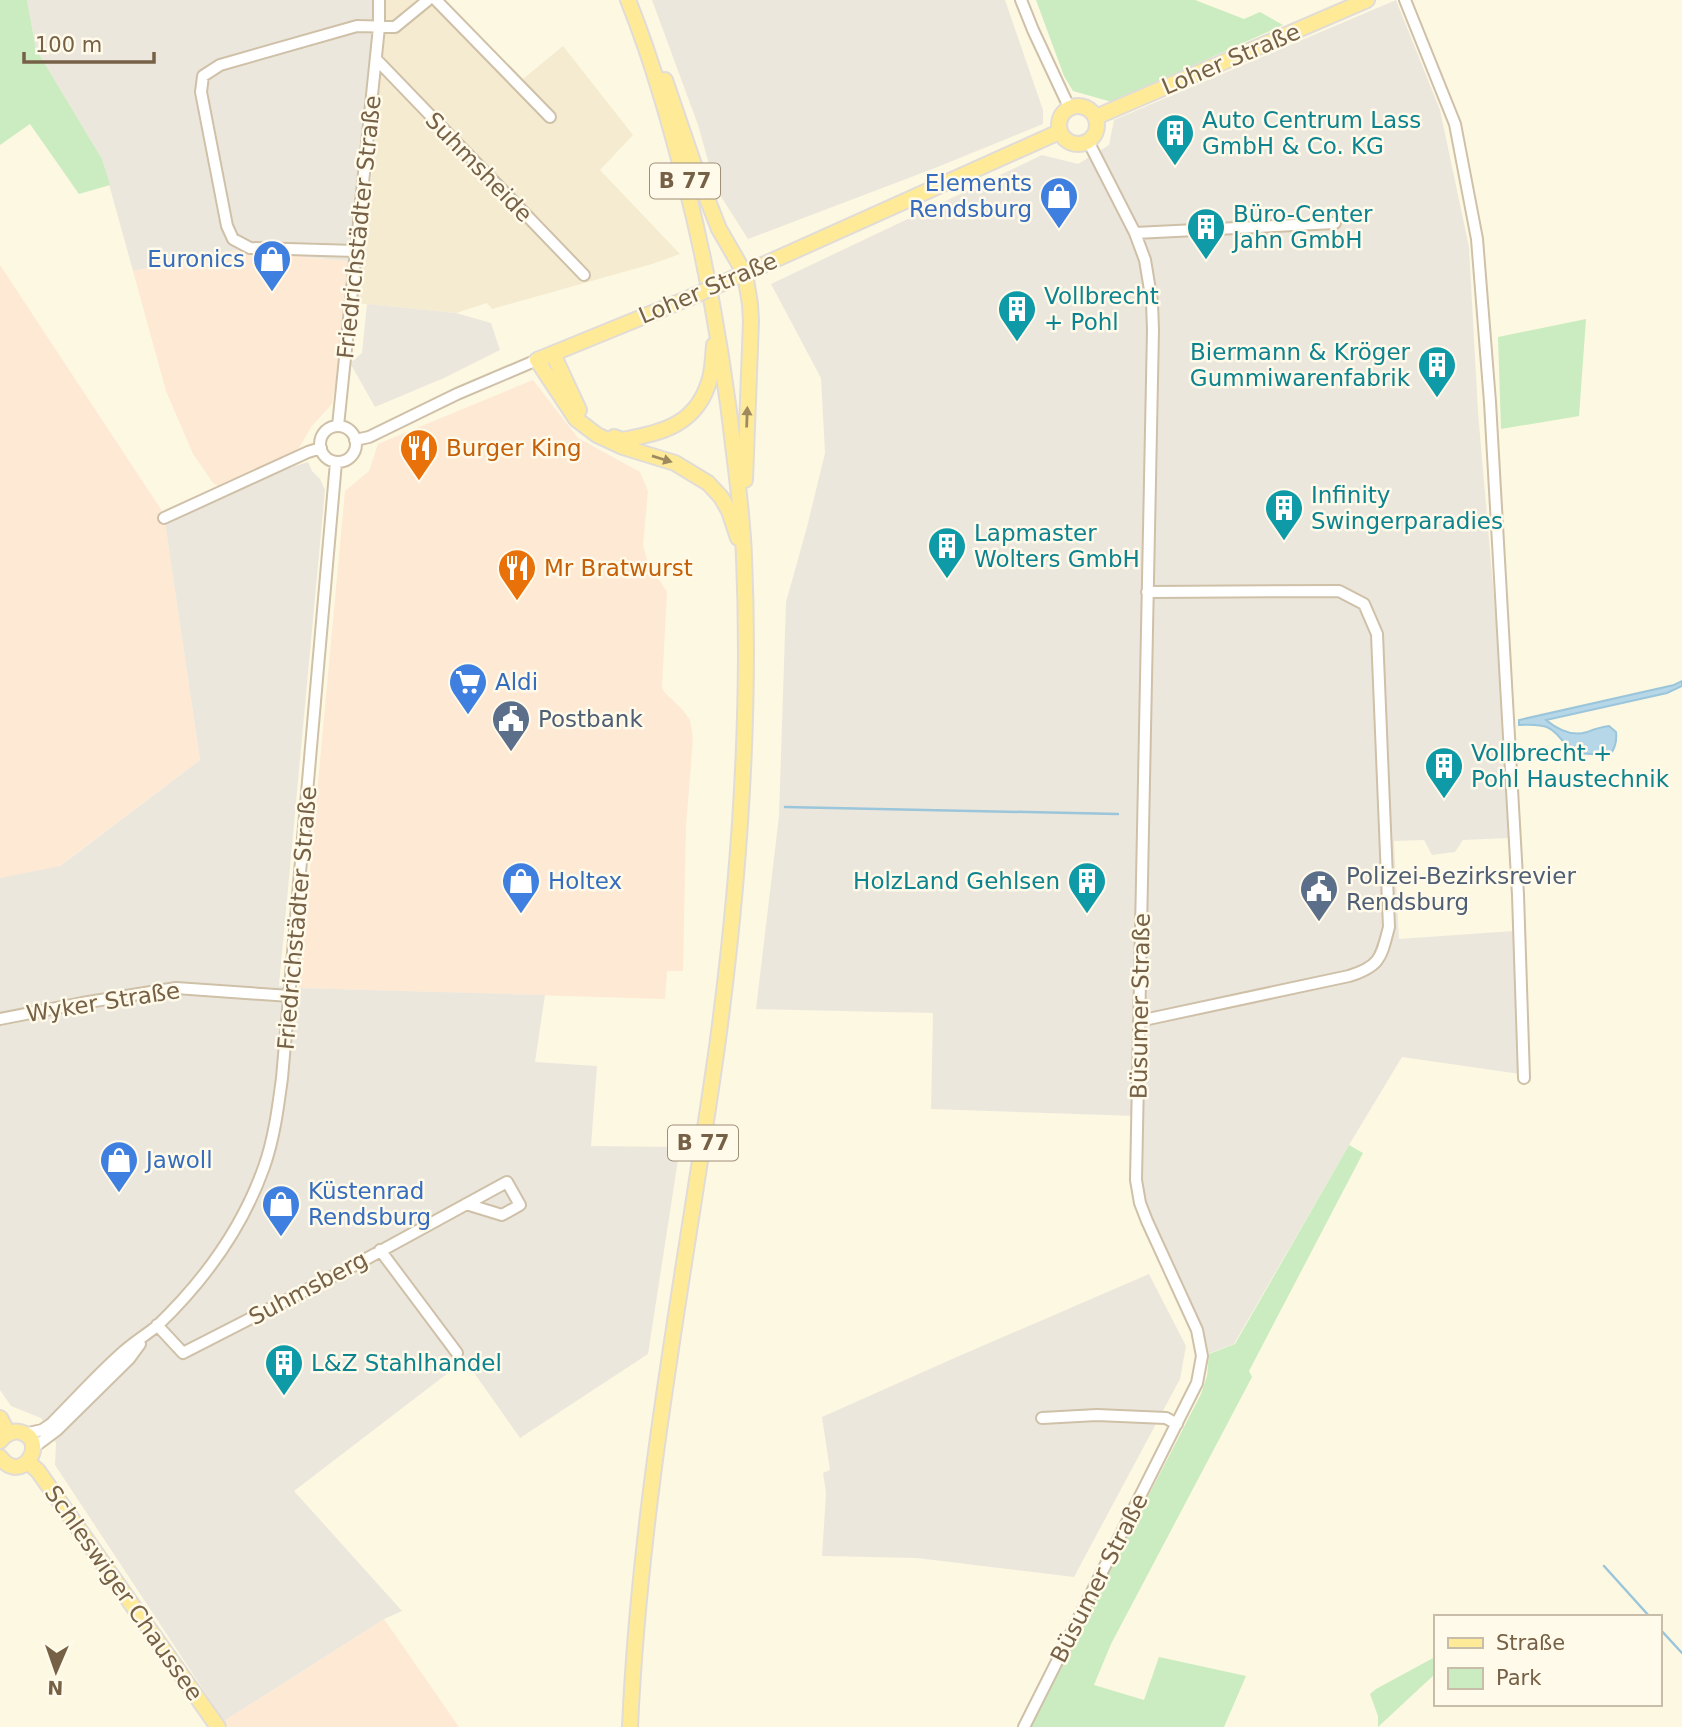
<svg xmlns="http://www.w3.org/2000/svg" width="1682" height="1727" viewBox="0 0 1682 1727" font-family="'DejaVu Sans',sans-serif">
	<rect width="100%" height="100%" fill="#fdf8e2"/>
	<path fill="#f5ebd0" d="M386,0H443L523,79L563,46L633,135L600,170L680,254L652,264L492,309L487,303L456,313L355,303L364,253L385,32Z"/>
	<path fill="#fee9d5" d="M234,250L348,261L340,354L332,404L311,427L299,448L280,462L221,488L213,483L193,454L166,391L133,271Z
		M0,265L164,514L200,760L58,867L0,879Z
		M533,380L578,438L640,472L648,491L643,546L650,570L660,581L667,592L662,687L664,692L682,709L690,720L693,739L686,826L683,971H667L665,999L299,988L345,491L369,471L378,444Z
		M384,1619L459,1727H228L224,1721Z"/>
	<path fill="#ece7dd" d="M27,0H374L372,41L348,261L234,250L133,271L102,159L36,49Z
		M652,0H1005L1043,110V124L935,168L748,239L720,195L712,175L698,125Z
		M1396,0L1440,110L1469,247L1478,412L1497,632L1504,727L1508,838L1463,840L1455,852L1432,855L1424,840L1394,841L1399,939L1513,931L1520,1074L1402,1057L1349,1145L1234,1344L1202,1356L1140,1203L1137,1116L931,1109L933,1013L756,1009L779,816L786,602L807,527L825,453L821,378L771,284L1042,155L1078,164L1109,145L1114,120Z
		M367,304L456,313L491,323L500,350L444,378L375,407L350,363L362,353Z
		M308,462L312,471L320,479L325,490L279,986L299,988L545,995L535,1062L597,1066L591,1146L680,1147L648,1354L520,1438L465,1360L294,1491L402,1611L384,1619L224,1721L55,1465L56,1443L41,1418L11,1406L0,1390V878L60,866L200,760L165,522L289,468Z
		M1149,1274L1186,1346L1180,1379L1074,1577L917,1558L822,1556L826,1493L823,1473L830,1470L822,1417L959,1356Z"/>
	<path fill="#caecc0" d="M0,0H27L36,49L102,159L110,185L79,194L30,124L0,145Z
		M1036,0H1195L1244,19L1260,12L1283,25L1112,102L1073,91L1064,76Z
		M1586,319L1579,416L1501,429L1498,337Z
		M1349,1145L1363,1153L1249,1371L1252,1377L1111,1644L1094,1685L1144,1700L1159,1657L1246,1676L1224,1727H1029L1201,1394L1207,1376L1209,1354L1235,1344Z
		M1435,1657V1674L1378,1727V1716L1370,1694L1376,1689Z"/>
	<path fill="#b6d7e8" stroke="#9bc5da" stroke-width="2" d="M1682,681V686L1667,693L1546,720C1557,729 1572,737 1587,732C1595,729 1600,727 1609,726L1616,732C1617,740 1615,750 1609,755L1573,753C1552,729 1553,723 1519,725V720L1674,685Z"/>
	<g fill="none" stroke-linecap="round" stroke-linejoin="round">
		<path stroke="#9bc5da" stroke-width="2.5" d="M785,807L1118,814
			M1604,1566L1650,1617
			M1659,1628L1682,1653"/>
		<defs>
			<path id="minor" d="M436,0L550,117
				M1021,0L1033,30L1069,107
				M1405,0L1455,124L1477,239L1490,402L1518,895L1524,1078
				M376,59L584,275
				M1135,233L1335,223
				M356,251L250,248L233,239L227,226L201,92L203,76L220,65L357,26L395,27L428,0
				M338,426L379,27V0
				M320 444a18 18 0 1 1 36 0a18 18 0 1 1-36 0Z
				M355,440L369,437L457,394L537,360
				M164,518L308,452L321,448
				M0,1019L82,1003L176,988L290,996
				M1139,1021L1349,976C1381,966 1381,957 1389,927L1377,634L1364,604L1339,591L1147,592
				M380,1250L457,1353
				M157,1325L183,1353L355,1265L507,1182L520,1205L502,1215L466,1204
				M1042,1418L1097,1415L1166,1418L1177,1424
				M24,1434L42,1430L51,1424C75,1400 98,1374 123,1352C134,1342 146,1335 157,1326C204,1281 242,1229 264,1167C274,1139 278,1108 282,1078L336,462
				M33,1448L57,1430L129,1359L140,1344
				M1024,1727L1197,1383L1202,1356L1197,1330L1147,1221L1140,1203L1136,1180L1153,330L1152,302L1145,260L1135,233L1088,141"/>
			<path id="major" d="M628,0C653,62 671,128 688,193C710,281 725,370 735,461C739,493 743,525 744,557C751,721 739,885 717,1047C685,1273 640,1499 630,1727
				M665,80L694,165L719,229L745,274L750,304L751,321L745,480
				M1059 125a19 19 0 1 1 38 0a19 19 0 1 1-38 0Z
				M1096,117L1367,0
				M725,282L1059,132
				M689,298L537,360L576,419L597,435L623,447L675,463L708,483L721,497L729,511L738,538
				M553,354L579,410
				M614,437L622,440C663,433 698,424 710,378C713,367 713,355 714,345
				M0,1418L8,1433
				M0,1441C5,1435 11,1430 20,1432C50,1440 22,1487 0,1457
				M28,1462L38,1471L218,1727"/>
		</defs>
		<use href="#minor" stroke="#cfc0a8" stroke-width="14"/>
		<use href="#major" stroke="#e1dcd7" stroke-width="18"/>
		<use href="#minor" stroke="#fff" stroke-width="10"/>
		<use href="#major" stroke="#ffeb97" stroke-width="14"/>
		<defs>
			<path id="major-bridge" d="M689,298L725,282"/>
		</defs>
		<use href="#major-bridge" stroke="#e1dcd7" stroke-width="18" stroke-linecap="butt"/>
		<use href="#major-bridge" stroke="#ffeb97" stroke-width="14"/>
	</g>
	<defs><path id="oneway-solid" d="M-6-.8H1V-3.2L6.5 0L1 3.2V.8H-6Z" transform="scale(1.75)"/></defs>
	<g fill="#9f8a5f">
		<use href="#oneway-solid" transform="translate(747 417) rotate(-88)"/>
		<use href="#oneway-solid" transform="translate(662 459) rotate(17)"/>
	</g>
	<defs>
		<symbol id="building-pin" viewBox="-11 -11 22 30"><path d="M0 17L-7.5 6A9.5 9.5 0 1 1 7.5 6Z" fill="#0f9aa8" stroke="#fffae9"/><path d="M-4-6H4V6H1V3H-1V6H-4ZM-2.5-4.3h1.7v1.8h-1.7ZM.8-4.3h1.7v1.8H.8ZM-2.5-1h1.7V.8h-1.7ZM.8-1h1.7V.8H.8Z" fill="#fff"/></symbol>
		<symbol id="shop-pin" viewBox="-11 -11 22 30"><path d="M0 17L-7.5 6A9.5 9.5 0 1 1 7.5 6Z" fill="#3f7fe0" stroke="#fffae9"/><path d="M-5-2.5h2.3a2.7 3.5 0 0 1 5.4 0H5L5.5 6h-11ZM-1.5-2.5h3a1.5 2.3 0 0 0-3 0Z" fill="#fff"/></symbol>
		<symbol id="restaurant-pin" viewBox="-11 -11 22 30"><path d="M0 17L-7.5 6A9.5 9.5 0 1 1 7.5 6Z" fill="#e8710a" stroke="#fffae9"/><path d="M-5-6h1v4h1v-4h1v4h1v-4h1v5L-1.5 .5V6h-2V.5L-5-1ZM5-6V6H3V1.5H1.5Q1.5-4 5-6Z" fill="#fff"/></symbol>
		<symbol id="supermarket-pin" viewBox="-11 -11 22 30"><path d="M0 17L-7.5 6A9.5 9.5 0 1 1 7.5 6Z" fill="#3f7fe0" stroke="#fffae9"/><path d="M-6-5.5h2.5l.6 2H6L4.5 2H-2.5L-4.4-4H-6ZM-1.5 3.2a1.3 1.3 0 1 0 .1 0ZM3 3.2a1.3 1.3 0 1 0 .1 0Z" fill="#fff"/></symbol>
		<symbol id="civic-pin" viewBox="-11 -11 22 30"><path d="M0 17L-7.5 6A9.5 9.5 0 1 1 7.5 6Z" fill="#5c6f8a" stroke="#fffae9"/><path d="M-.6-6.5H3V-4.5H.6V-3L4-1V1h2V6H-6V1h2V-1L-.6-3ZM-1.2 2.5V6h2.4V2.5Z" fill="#fff"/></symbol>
	</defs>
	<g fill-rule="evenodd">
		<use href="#building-pin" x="1153" y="111" width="44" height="60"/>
		<use href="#shop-pin" x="1037" y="174" width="44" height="60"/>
		<use href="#building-pin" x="1184" y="205" width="44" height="60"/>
		<use href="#shop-pin" x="250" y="237" width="44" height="60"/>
		<use href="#building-pin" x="995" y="287" width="44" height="60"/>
		<use href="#building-pin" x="1415" y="343" width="44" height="60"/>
		<use href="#restaurant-pin" x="397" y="426" width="44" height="60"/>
		<use href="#building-pin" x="1262" y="486" width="44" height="60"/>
		<use href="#building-pin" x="925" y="524" width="44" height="60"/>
		<use href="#restaurant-pin" x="495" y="546" width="44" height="60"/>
		<use href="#supermarket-pin" x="446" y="660" width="44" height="60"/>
		<use href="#civic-pin" x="489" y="697" width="44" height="60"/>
		<use href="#building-pin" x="1422" y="744" width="44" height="60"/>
		<use href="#shop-pin" x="499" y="859" width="44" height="60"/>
		<use href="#building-pin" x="1065" y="859" width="44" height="60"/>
		<use href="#civic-pin" x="1297" y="867" width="44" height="60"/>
		<use href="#shop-pin" x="97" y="1138" width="44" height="60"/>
		<use href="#shop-pin" x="259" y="1182" width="44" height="60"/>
		<use href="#building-pin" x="262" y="1341" width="44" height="60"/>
	</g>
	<g text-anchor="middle" stroke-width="5" stroke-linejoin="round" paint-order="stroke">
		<g fill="#fffae9" stroke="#9f8f78" stroke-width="2">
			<rect x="650" y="163.5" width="70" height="35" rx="5"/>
			<rect x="668" y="1125.5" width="70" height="35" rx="5"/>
		</g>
		<g font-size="21" font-weight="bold" fill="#766147">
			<text x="685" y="188">B 77</text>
			<text x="703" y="1150">B 77</text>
		</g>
		<g font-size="23" fill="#766147" stroke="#fffae9">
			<text transform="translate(1231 59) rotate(-23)" y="8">Loher Straße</text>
			<text transform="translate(479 167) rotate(46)" y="8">Suhmsheide</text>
			<text transform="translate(359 227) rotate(-84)" y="8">Friedrichstädter Straße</text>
			<text transform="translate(708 288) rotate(-23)" y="8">Loher Straße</text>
			<text transform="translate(297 918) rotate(-85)" y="8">Friedrichstädter Straße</text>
			<text transform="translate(103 1002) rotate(-9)" y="8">Wyker Straße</text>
			<text transform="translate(1140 1006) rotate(-89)" y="8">Büsumer Straße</text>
			<text transform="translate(308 1288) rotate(-28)" y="8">Suhmsberg</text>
			<text transform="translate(1099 1578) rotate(-63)" y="8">Büsumer Straße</text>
			<text transform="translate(124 1593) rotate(55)" y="8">Schleswiger Chaussee</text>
		</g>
		<g font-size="23" fill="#0d838f" stroke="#fffae9" text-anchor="start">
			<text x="1202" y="128">Auto Centrum Lass<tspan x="1202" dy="26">GmbH &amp; Co. KG</tspan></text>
			<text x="1233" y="222">Büro-Center<tspan x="1233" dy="26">Jahn GmbH</tspan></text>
			<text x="1044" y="304">Vollbrecht<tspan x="1044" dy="26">+ Pohl</tspan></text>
			<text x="1410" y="360" text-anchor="end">Biermann &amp; Kröger<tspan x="1410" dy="26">Gummiwarenfabrik</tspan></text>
			<text x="1311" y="503">Infinity<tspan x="1311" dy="26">Swingerparadies</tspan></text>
			<text x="974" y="541">Lapmaster<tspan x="974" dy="26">Wolters GmbH</tspan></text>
			<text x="1471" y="761">Vollbrecht +<tspan x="1471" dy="26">Pohl Haustechnik</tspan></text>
			<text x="1060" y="889" text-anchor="end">HolzLand Gehlsen</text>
			<text x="311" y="1371">L&amp;Z Stahlhandel</text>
		</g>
		<g font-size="23" fill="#366cbe" stroke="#fffae9" text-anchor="start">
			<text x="1032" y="191" text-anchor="end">Elements<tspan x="1032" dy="26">Rendsburg</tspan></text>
			<text x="245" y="267" text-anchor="end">Euronics</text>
			<text x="495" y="690">Aldi</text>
			<text x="548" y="889">Holtex</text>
			<text x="146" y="1168">Jawoll</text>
			<text x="308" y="1199">Küstenrad<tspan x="308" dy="26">Rendsburg</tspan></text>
		</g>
		<g font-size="23" fill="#c56008" stroke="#fffae9" text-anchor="start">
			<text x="446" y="456">Burger King</text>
			<text x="544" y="576">Mr Bratwurst</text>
		</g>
		<g font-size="23" fill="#4e5e75" stroke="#fffae9" text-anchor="start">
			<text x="538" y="727">Postbank</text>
			<text x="1346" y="884">Polizei-Bezirksrevier<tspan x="1346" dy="26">Rendsburg</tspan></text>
		</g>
	</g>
	<rect x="1434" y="1615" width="228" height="91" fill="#fffae9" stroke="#c8bda8" stroke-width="2"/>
	<rect x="1448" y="1638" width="35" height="10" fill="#ffeb97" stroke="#c8bda8" stroke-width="2"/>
	<text x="1496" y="1650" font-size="21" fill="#766147">Straße</text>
	<rect x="1448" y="1668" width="35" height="21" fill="#caecc0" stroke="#c8bda8" stroke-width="2"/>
	<text x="1496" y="1685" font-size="21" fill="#766147">Park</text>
	<g transform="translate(56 1671) rotate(182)" stroke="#fffae9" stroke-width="5" paint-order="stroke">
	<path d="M0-5L12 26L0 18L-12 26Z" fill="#766147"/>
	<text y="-10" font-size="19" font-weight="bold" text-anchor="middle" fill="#766147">N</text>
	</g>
	<path d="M24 52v10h130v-10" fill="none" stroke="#766147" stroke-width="3.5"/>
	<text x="35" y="52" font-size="21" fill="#766147" stroke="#fffae9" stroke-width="5" paint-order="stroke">100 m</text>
</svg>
